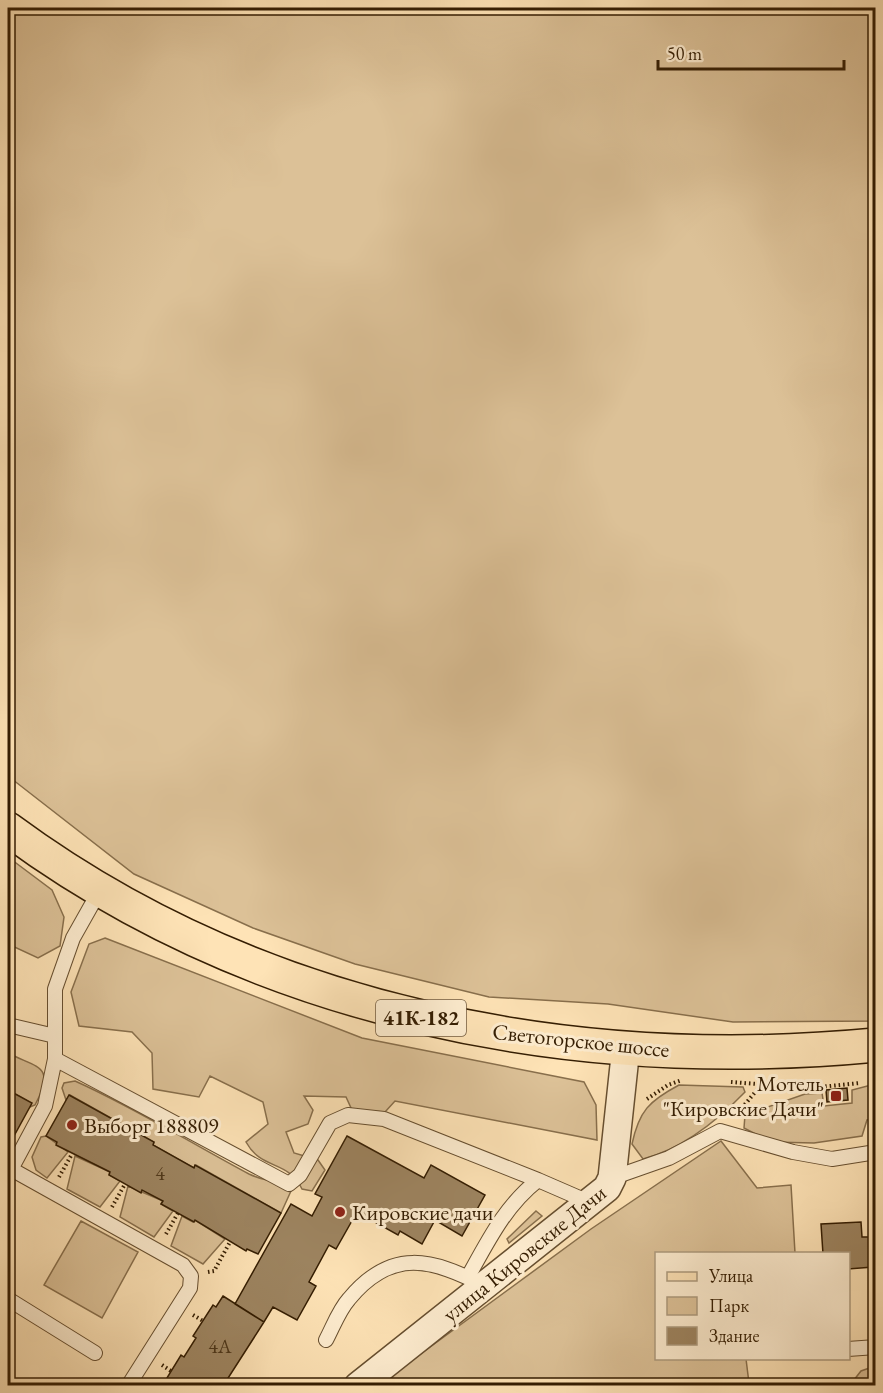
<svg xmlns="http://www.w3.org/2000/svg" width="883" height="1393" viewBox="0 0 883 1393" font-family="'EB Garamond',serif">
	<rect width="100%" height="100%" fill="#fee3b6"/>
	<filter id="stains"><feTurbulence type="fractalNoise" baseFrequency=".00333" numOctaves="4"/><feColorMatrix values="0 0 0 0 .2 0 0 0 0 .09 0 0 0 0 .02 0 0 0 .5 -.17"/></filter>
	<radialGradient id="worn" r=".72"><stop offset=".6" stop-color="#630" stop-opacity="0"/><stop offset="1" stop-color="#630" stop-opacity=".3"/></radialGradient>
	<path fill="#dcc197" stroke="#886f4c" stroke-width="1.5" d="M8,8H875V1021L733,1022L608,1004L489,997L355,964L253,928L134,874L8,776Z
		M8,857L52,890L64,917L60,946L38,958L8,944Z
		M105,938L362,1038L584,1082L596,1105L597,1140L395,1101L385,1112L352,1110L346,1097L304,1096L313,1110L308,1124L286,1132L294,1153L318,1160L325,1170L312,1191L302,1189C287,1159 262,1171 246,1142L268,1124L263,1102L210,1076L199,1097L153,1089L152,1053L132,1032L79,1026L71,992L89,944Z
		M8,1053C36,1068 57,1064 35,1105L30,1107L31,1103L8,1090Z
		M75,1081C135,1108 191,1143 249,1174C263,1181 280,1181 291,1191L281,1213L196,1165L194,1168L153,1145L154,1142L70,1095L66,1100L62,1088L64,1083Z
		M875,1084V1118L867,1120L862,1136L814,1143L771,1142L744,1128L745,1115L805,1094L822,1093L824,1106L852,1103V1090Z
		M679,1085L743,1087L745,1092C718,1120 682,1149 643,1159L632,1144C639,1111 649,1101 679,1085Z
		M46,1136L68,1152L47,1178L36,1170L32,1157L41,1137Z
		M721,1141L757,1188L791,1185L795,1253L656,1254V1358L746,1359L749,1383L754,1385L377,1386L591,1229Z
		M75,1156L110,1172L109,1175L120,1181L100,1207L67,1189Z
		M128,1186L163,1201L161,1204L173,1211L154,1237L120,1217Z
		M536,1211L542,1216L509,1243L507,1239Z
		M182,1216L193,1222L195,1220L225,1239L203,1264L171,1246Z
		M81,1221L138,1252L102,1318L44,1285Z
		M875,1366V1385H850L861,1371Z"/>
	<path fill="#9d8460" stroke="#341d02" stroke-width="1.5" d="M847,1088L848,1100L827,1102L826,1090Z
		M8,1090L32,1103L8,1147Z
		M69,1095L154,1142L153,1145L194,1168L195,1165L281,1213L258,1254L247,1249L246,1251L195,1220L194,1222L161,1204L163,1201L142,1190L141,1193L109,1175L110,1172L56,1145L57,1142L46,1136Z
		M347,1136L424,1178L431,1165L485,1195L462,1236L435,1220L422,1244L400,1231L398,1235L357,1212L336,1249L329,1245L309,1282L316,1286L297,1320L273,1307L264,1322L235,1304L291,1204L312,1216L322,1197L315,1194Z
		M861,1222L862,1237H872L873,1267L848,1269V1254H823L821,1224Z
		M223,1296L264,1322L223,1386H162L181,1355L184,1357L196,1338L193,1336L213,1305L216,1307Z"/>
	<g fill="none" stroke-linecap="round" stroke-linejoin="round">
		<defs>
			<path id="service" d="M8,1025L55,1036
				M55,1059L289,1184L300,1175L330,1123L348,1115L384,1119L538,1180
				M11,1169L183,1265L191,1276L190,1288L128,1386
				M8,1175L45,1106L55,1059V989L73,938L100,890
				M612,1178L669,1158L720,1131L793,1152L832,1159L876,1152
				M468,1277C488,1241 505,1206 538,1180L591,1203
				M8,1299L95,1353
				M326,1340C333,1327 339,1310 349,1299C392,1247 432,1259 485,1286
				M848,1349L876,1347"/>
			<path id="minor" d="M358,1386L607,1188L612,1178L626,1047"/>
			<path id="primary" d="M8,829C257,1013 571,1074 876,1045"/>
		</defs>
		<use href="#service" stroke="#664e2f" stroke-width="16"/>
		<use href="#minor" stroke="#664e2f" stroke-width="30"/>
		<use href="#primary" stroke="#341d02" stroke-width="36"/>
		<path stroke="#341d02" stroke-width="4" stroke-dasharray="1.5 3" stroke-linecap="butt" d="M731,1082L810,1088L860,1083
			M647,1099L668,1085L682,1080
			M736,1115L762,1084
			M59,1177L72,1154
			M112,1207L125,1184
			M166,1234L178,1213
			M208,1272L214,1271L230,1242
			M193,1315L203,1321
			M162,1365L171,1371"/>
		<use href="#service" stroke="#feedd0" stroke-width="14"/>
		<use href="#minor" stroke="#feedd0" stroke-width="27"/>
		<use href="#primary" stroke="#fee3b6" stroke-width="33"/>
	</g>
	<g fill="#8f2418" stroke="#feedd0" stroke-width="2">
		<rect x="830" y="1090" width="12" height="12" rx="3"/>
		<circle cx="72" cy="1125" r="6"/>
		<circle cx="340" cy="1212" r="6"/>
	</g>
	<g text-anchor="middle" stroke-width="6" stroke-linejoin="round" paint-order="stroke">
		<g font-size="20" fill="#4e371a">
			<text x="160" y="1180">4</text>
			<text x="220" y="1353">4А</text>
		</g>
		<rect fill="#feedd0" stroke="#715b40" stroke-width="1.5" x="376" y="1000" width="90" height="36" rx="4.5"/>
		<g font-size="21" font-weight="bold" fill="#341d02">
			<text x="421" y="1025">41К-182</text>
		</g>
		<g font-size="22" fill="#341d02" stroke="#feedd0">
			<text transform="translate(581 1040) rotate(6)" y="8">Светогорское шоссе</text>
			<text transform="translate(524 1253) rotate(-39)" y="8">улица Кировские Дачи</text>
		</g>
		<g font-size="22" fill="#341d02" stroke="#feedd0" text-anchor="start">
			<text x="824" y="1091" text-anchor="end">Мотель<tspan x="824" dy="25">"Кировские Дачи"</tspan></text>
			<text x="84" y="1133">Выборг 188809</text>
			<text x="352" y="1220">Кировские дачи</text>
		</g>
	</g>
	<rect width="883" height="1393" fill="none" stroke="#fee3b6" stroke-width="30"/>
	<rect x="9" y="9" width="865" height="1375" fill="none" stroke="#341d02" stroke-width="3"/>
	<rect x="15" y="15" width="853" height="1363" fill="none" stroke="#341d02" stroke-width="1.5"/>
	<rect x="655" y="1252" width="195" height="108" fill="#feedd0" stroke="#ad9a7e" stroke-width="1.5"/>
	<rect x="667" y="1272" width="30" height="9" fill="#fee3b6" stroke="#ad9a7e" stroke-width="1.5"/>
	<text x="709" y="1282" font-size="18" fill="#341d02">Улица</text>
	<rect x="667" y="1297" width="30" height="18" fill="#dcc197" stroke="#ad9a7e" stroke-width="1.5"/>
	<text x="709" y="1312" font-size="18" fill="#341d02">Парк</text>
	<rect x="667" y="1327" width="30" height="18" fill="#9d8460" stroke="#ad9a7e" stroke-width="1.5"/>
	<text x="709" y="1342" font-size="18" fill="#341d02">Здание</text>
	<path d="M658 60v9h186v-9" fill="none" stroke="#341d02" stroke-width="3"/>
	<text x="667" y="60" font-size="18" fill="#341d02" stroke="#feedd0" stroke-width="4.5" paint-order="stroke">50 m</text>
	<rect width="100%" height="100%" filter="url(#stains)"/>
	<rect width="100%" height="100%" fill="url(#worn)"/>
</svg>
